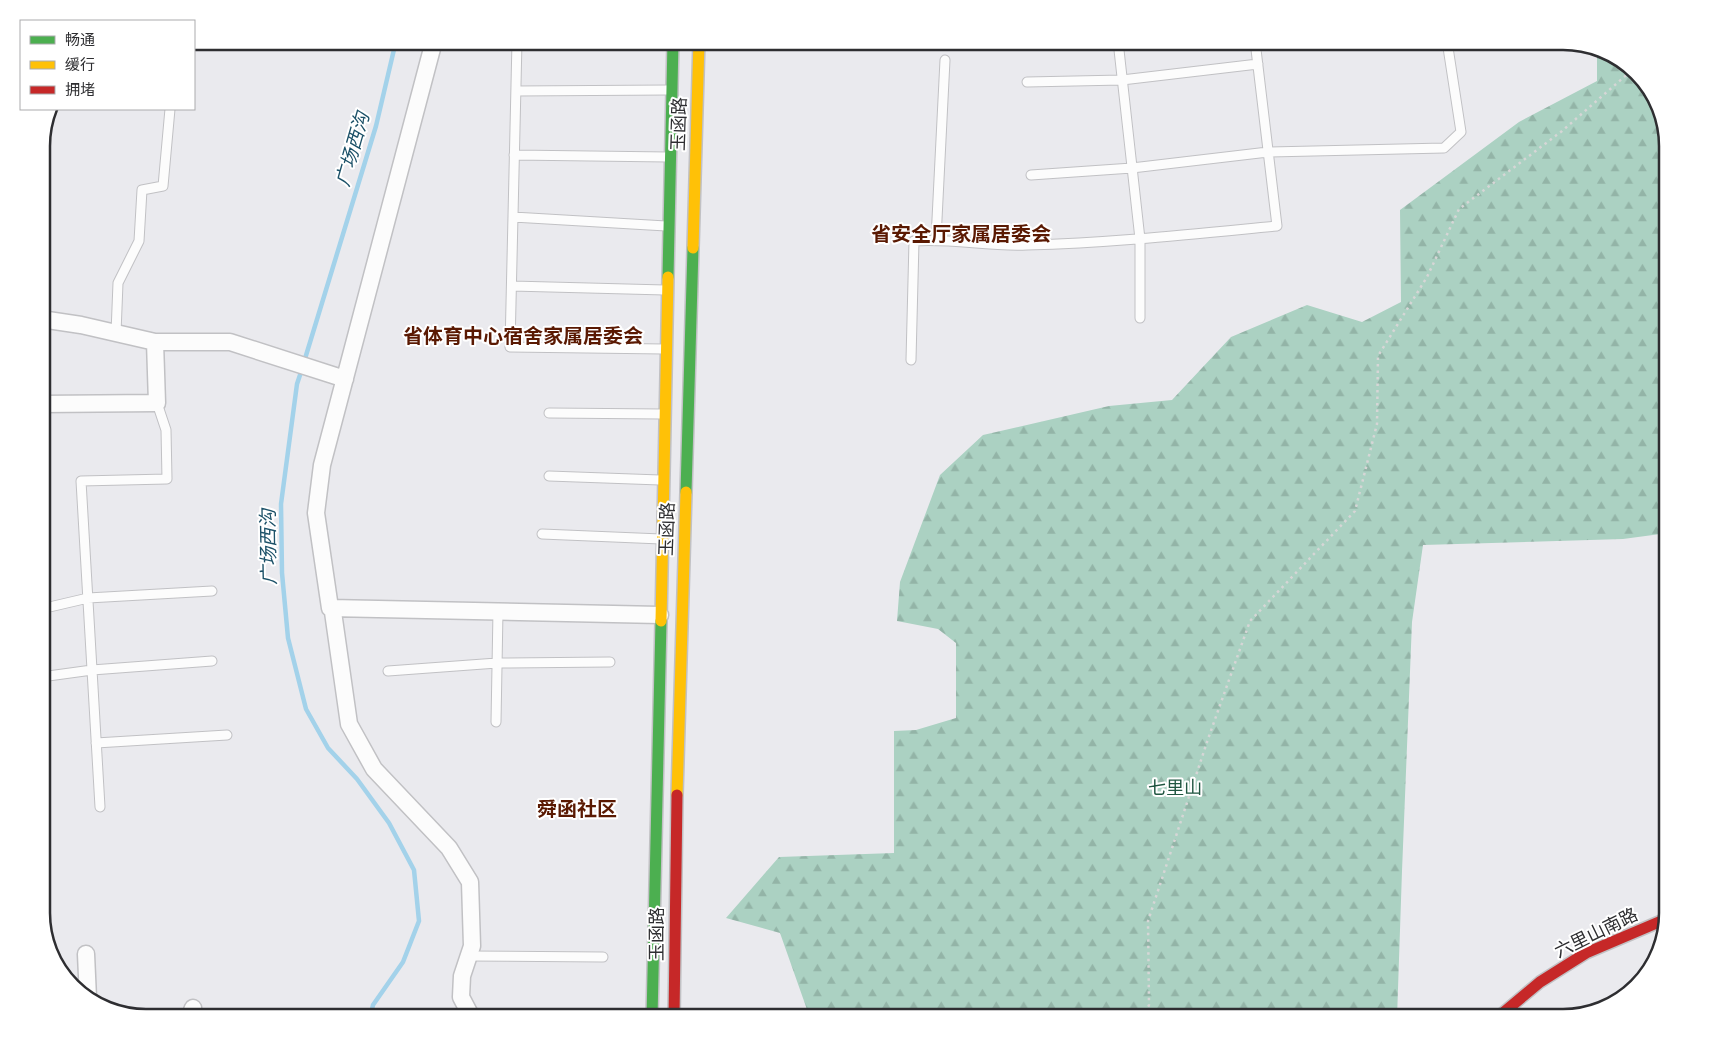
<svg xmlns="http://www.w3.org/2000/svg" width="1709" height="1059" viewBox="0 0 1709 1059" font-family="Figtree,'Noto Sans SC',sans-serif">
	<defs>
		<pattern id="forest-firs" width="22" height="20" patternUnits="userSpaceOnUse" patternTransform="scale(1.25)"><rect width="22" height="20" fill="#abd1c2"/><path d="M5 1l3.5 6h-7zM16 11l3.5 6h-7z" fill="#93b4a7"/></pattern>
	</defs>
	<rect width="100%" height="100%" fill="#eaeaee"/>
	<path fill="url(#forest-firs)" d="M1597,50L1616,55L1654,93L1668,139V533L1623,539L1423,545L1412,622L1402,871L1397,1018H810L780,933L726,918L779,857L894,853V731L916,730L956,718V643L938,629L897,621L900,582L940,475L983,435L1109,406L1172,400L1231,337L1307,305L1362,322L1401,302L1400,210L1519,122L1597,81Z"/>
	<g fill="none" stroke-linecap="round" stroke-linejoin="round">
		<path stroke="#a3d2ea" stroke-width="4.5" d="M304,362L376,126L396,41
			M302,369L297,384L281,504L282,573L288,638L306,709L328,748L357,779L389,823L414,870L419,921L403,962L373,1005L370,1018"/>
		<defs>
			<path id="lane" d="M517,41L510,347L664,349
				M1118,41L1140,239V318
				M1255,46L1326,41
				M1027,82L1122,80L1258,64
				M516,91L669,90
				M514,155L668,157
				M1031,175L1132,168L1268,152L1444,148L1461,132L1447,41
				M513,217L666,226
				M936,239L945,60
				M512,286L665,290
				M116,333L118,283L139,241L142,190L163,186L170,109
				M911,360L914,241C952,238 989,247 1027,245C1111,243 1194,234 1277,226L1255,41
				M549,413L662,414
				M549,476L660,480
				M542,534L661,539
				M41,609L88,598L212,591
				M388,671L497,663L610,662
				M41,677L92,670L212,661
				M496,722L498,611
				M96,743L227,735
				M100,807L81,481L167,479L166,430L157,403
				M468,956L603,957"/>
			<path id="street" d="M434,41L322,465L316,513L330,608L660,615
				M41,319L81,325L155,342
				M41,404L157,403L155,342H230L345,379
				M333,612L349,724L374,769L449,848L470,882L472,946L462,976L461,997L472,1018
				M86,954L88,998
				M189,1018L193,1008"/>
			<path id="fast" d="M668,277L673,41
				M686,492L693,248
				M652,1018L661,621"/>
			<path id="slow" d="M693,248L699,41
				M661,621L668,277
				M677,795L686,492"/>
			<path id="jam" d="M674,1018L677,795
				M1497,1018L1540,982L1586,953L1666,919"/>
		</defs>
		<use href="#lane" stroke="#c1c1c4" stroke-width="11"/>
		<use href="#street" stroke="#c1c1c4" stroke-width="19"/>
		<use href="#fast" stroke="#c1c1c4" stroke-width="14"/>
		<use href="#slow" stroke="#c1c1c4" stroke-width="14"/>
		<use href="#jam" stroke="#c1c1c4" stroke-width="14"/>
		<path stroke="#d6d6d6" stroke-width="2.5" stroke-dasharray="2.5 4" stroke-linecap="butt" d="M1142,1018L1149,1005L1148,921L1208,739L1250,621L1355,511L1377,424L1378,356L1427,277L1459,209L1562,131L1631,71"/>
		<use href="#lane" stroke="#fcfcfc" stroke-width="9"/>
		<use href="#street" stroke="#fcfcfc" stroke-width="16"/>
		<use href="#fast" stroke="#4caf50" stroke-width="11"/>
		<use href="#slow" stroke="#ffc107" stroke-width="11"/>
		<use href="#jam" stroke="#c62828" stroke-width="11"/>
	</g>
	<g text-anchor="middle" stroke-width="4" stroke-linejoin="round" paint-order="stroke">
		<g font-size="18" fill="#2e2e31" stroke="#fff">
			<text transform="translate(679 124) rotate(-88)" y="6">玉函路</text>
			<text transform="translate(667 529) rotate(-88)" y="6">玉函路</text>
			<text transform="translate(1596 933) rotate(-26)" y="6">六里山南路</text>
			<text transform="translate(657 934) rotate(-90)" y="6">玉函路</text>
		</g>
		<g font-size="18" fill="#205641" stroke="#fff">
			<text x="1175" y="794">七里山</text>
		</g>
		<g font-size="19" font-style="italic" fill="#1c5168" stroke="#fff">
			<text transform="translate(352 149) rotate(-74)" y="7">广场西沟</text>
			<text transform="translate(268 547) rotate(-91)" y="7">广场西沟</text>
		</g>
		<g font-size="20" font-weight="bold" fill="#5a1902" stroke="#fff">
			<text x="961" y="241">省安全厅家属居委会</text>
			<text x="523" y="343">省体育中心宿舍家属居委会</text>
			<text x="577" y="816">舜函社区</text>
		</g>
	</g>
	<path d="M0 0H1709V1059H0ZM146 50H1563A96 96 0 0 1 1659 146V913A96 96 0 0 1 1563 1009H146A96 96 0 0 1 50 913V146A96 96 0 0 1 146 50Z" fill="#fff" fill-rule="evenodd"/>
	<path fill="none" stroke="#2e2e31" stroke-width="2.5" d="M146 50H1563A96 96 0 0 1 1659 146V913A96 96 0 0 1 1563 1009H146A96 96 0 0 1 50 913V146A96 96 0 0 1 146 50Z"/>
	<rect x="20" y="20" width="175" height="90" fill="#ffffff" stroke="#ababad"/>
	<rect x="30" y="36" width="25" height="8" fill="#4caf50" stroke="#ababad"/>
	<text x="65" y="45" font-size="15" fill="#2e2e31">畅通</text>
	<rect x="30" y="61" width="25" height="8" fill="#ffc107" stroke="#ababad"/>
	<text x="65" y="70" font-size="15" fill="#2e2e31">缓行</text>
	<rect x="30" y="86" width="25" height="8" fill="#c62828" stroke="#ababad"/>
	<text x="65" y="95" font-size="15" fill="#2e2e31">拥堵</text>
</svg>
